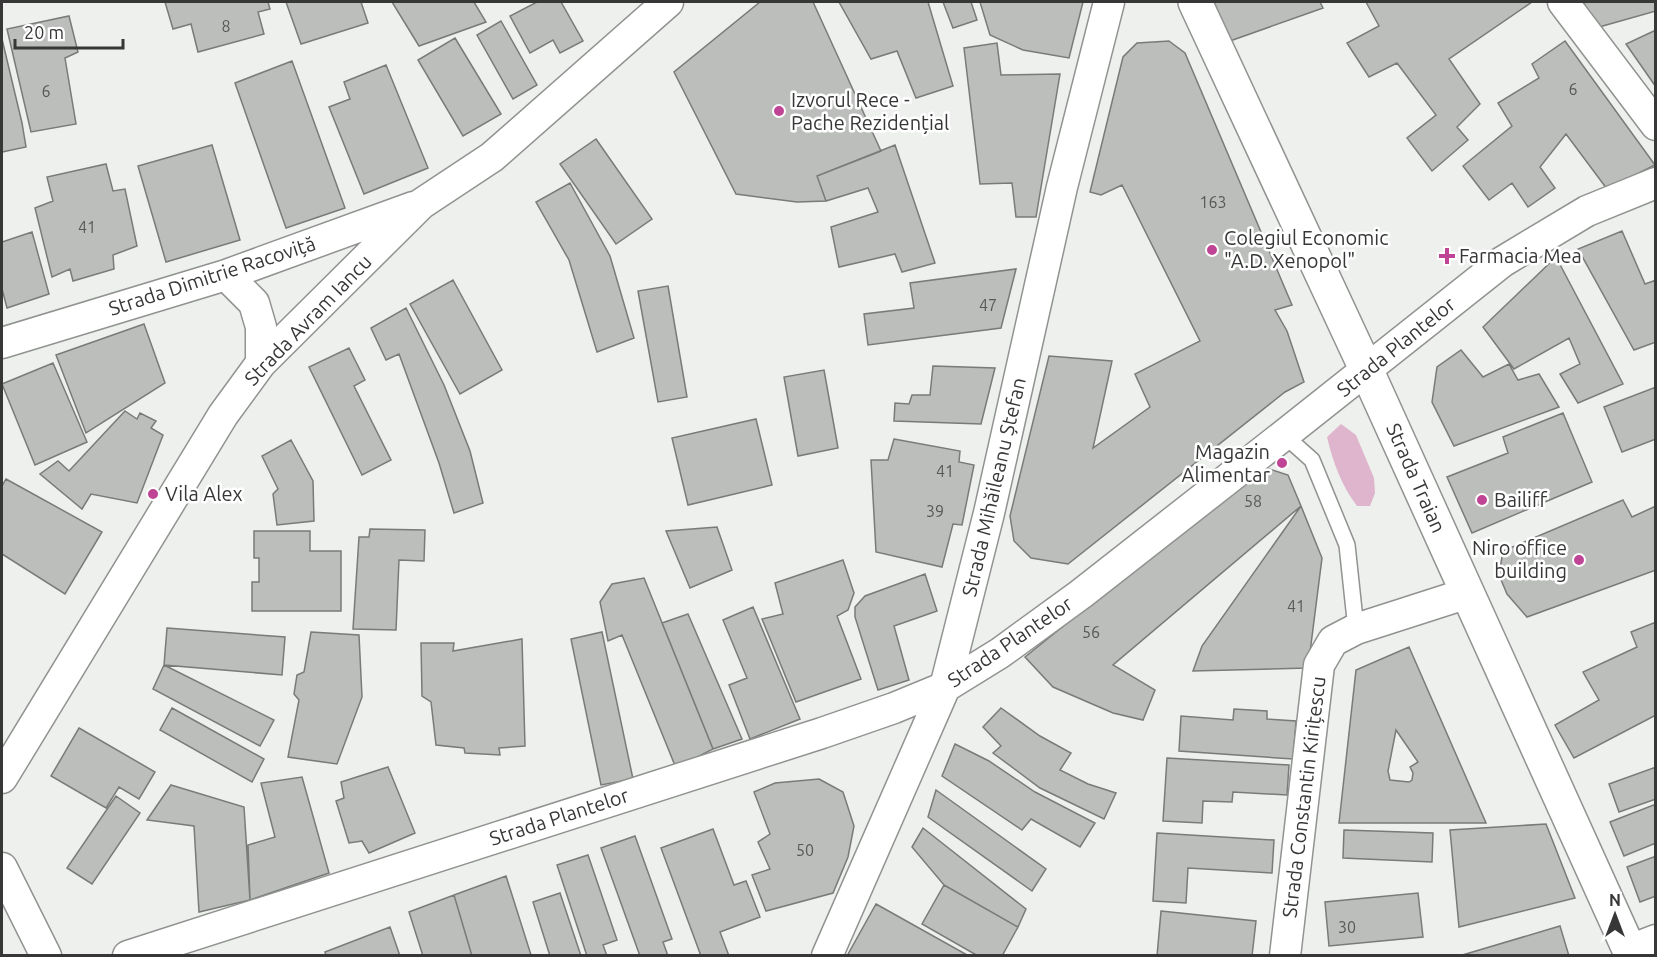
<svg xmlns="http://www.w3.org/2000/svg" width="1657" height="957" viewBox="0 0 1657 957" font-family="Ubuntu,sans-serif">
	<rect width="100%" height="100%" fill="#edf0ed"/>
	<path fill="#deb5cc" d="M1341,424L1356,435L1374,478L1375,493L1370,506H1357C1341,485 1333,462 1327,437Z"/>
	<path fill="#bbbebb" stroke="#797b79" stroke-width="1.5" fill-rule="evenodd" d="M165,2H268L270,9L258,12L264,34L198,52L191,24L173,29Z
		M286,2H361L368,23L301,44Z
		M392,2H474L486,22L419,46Z
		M537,2H561L583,41L560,53L553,40L530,53L510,16Z
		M760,2H813L881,151L817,176L826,201L797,202L736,194L674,72Z
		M839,2H928L953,86L916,98L897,51L871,59Z
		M943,2H971L977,20L953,28Z
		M980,2H1083L1069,58L1023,50L990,35Z
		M1214,2H1320L1323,8L1230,41Z
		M1366,2H1532L1449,59L1480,104L1457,127L1468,140L1432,171L1407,138L1436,115L1397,63L1369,77L1347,43L1379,26Z
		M1584,2H1656V11L1592,29Z
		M69,16L78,52L65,58L76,124L31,132L7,29Z
		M501,21L537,85L513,99L477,35Z
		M1656,30V87L1626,44Z
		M455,38L501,114L463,136L418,60Z
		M2,39L22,123L26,147L2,152Z
		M1169,41L1185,53L1292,305L1275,310L1287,331L1304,382L1285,392L1068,564L1031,558L1014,541L1010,516L1049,356L1112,361L1093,448L1150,407L1135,374L1200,341L1122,185L1101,195L1090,192L1123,57L1137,43Z
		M1565,41L1655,165L1607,189L1566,134L1540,167L1555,188L1528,207L1512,183L1489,200L1463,166L1512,126L1498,103L1539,78L1532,64Z
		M997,43L1001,75L1060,74L1036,217H1016L1012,183L980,184L964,48Z
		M292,61L345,208L286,228L235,83Z
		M386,65L428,168L364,194L329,107L350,99L344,82Z
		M596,139L652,219L616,244L560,164Z
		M212,145L240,240L166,262L138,166Z
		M895,145L935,263L902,272L895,254L839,267L831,227L878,212L868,188L826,201L817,176Z
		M106,164L113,191L125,189L137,246L113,255L114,269L73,281L70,269L52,277L35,208L53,201L47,177Z
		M570,183L610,256L634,338L597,352L569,260L536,202Z
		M1622,231L1645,284L1656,280V342L1634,350L1578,249Z
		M32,232L49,294L7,308L2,289V242Z
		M1556,257L1623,384L1578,403L1560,374L1580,364L1569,338L1514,369L1483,327Z
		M1016,269L1001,328L868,345L864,314L914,308L910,283Z
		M453,280L502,370L460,394L410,304Z
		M668,286L687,397L658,402L638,291Z
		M406,308L444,385L470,451L483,503L454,513L439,463L399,354L386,360L371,328Z
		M144,324L165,383L86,433L56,355Z
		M349,348L365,380L354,386L391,460L362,475L309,367Z
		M1461,350L1483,377L1509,364L1518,380L1539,374L1559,407L1454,446L1432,402L1437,367Z
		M53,363L87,442L35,465L2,384Z
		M933,366L995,368L981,424L894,421L895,403L909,404L912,395H930Z
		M824,370L838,448L798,456L784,377Z
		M1656,387V439L1622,452L1604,407Z
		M125,411L137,419L140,413L156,421L151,428L163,435L137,503L91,494L82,509L40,474L58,461L69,471Z
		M1563,413L1592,482L1472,533L1447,477L1508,453L1503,437Z
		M756,419L772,485L688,505L672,438Z
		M894,439L960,451L959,462L974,465L962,525L953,524L942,567L876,552L871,460H888Z
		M291,440L313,481L314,521L277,525L273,494L278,489L262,456Z
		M1269,469L1288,475L1301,506L1113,665L1155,690L1143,720L1113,713L1053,687L1025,657L1251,475Z
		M6,479L102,532L65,594L2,554V486Z
		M1623,500L1632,517L1656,506V570L1527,617L1507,594L1499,575L1503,551Z
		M1301,506L1322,558L1308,668L1193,671L1202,646Z
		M717,527L732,570L690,588L666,531Z
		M370,529L425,530L424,561L399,560L396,630L353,629L359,537H369Z
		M254,531H310V551H341V611H252V582H259V558H254Z
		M843,560L854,593L848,610L837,616L861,679L796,702L762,619L783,614L775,583Z
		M925,574L937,611L894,626L909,680L878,690L855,617V607L865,596Z
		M644,578L713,749L676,768L622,635L608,641L600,602L612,584Z
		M753,607L800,719L750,739L729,685L747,678L723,620Z
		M688,614L742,739L713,749L662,623Z
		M1656,622V715L1574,758L1555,725L1599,700L1583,672L1637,647L1631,632Z
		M167,628L285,637L282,675L164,665Z
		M311,632L359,635L362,697L337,764L288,757L299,700L294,694L297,675L304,672Z
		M602,632L633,779L601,785L571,639Z
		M522,639L525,746L499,748L500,755L465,753L464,748L436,745L431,702L422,696L421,643H454L453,651Z
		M1409,647L1486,823H1339L1356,670ZM1396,730L1418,762L1410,767L1413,773L1412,780L1409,782L1390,780L1388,771Z
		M164,665L274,720L260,746L153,689Z
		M172,708L264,759L252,782L160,730Z
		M1001,708L1040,736L1071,753L1060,770L1088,784L1116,793L1104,819L1040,788L993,753L1001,746L983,727Z
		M1234,709L1267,711V719L1296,721L1293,759L1179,751L1181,716L1233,720Z
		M79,728L155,772L139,799L119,787L106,808L51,776Z
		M955,744L989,761L1035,792L1095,823L1080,847L1031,819L1022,830L942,776Z
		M1167,758L1289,765L1287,795L1233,792L1232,802L1203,801L1202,823L1163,821Z
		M388,767L415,833L369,853L362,841L349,843L336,801L344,798L341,782Z
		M1656,767V799L1619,812L1609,784Z
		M302,777L329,873L250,900L248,845L275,837L261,783Z
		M819,779L843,792L854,826L848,857L833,893L766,911L752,875L770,869L758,842L770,834L754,792L775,783Z
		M171,785L244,807L250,900L199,912L194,826L147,820Z
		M936,790L1046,869L1032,891L928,817Z
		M116,796L140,813L92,884L67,868Z
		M1656,804V843L1624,856L1610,822Z
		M1546,824L1575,898L1459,927L1450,830Z
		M923,828L1026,909L1018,927L944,885L912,847Z
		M713,829L734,885L746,881L760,917L720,932L729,956H701L661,848Z
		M1344,830L1433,833L1432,862L1343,858Z
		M1157,833L1274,840L1272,873L1188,868L1186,903L1153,901Z
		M635,836L672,939L663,942L668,956H640L601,848Z
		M588,855L617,940L603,945L607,956H587L557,865Z
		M1656,856V896L1640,902L1627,867Z
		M506,876L531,955L472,956L454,895Z
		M944,885L1018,927L1002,956H978L922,924Z
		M560,893L581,956H550L533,902Z
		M1418,893L1423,937L1329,946L1325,902Z
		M454,895L472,956H423L409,912Z
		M876,904L969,956H847Z
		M1161,911L1256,921L1252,956H1157Z
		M1560,926L1569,956H1459Z
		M390,927L400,956H326L325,952Z"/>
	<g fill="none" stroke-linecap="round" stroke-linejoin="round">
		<defs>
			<path id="service" d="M1284,435L1312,460L1347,545L1356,629"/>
			<path id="minor" d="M1563,2L1656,125
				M226,275L254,303L261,327V363
				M2,343L226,275L413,207
				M2,778L223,415L261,363L421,204L492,157L668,2
				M2,868L46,956
				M1630,950L1656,940
				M128,956L822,733L894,708L945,687L1000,653L1081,594L1284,435L1502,262L1587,211L1656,183
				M827,956L945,687L989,513L1062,187L1109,2
				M1285,956L1319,665L1333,641L1356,629L1468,593"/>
			<path id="tertiary" d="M1195,2L1366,369L1632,956"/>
		</defs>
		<use href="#service" stroke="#919390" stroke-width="18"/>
		<use href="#minor" stroke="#919390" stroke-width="33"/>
		<use href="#tertiary" stroke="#919390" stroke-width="36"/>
		<use href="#service" stroke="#fff" stroke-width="15"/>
		<use href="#minor" stroke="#fff" stroke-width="30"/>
		<use href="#tertiary" stroke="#fff" stroke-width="33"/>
	</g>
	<g fill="#bf4495" stroke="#fff" stroke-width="2">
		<circle cx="779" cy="111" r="6"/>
		<circle cx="1212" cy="250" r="6"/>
		<path d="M1444 247h6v6h6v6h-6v6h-6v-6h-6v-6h6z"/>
		<circle cx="1282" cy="463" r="6"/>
		<circle cx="153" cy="494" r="6"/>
		<circle cx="1482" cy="500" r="6"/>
		<circle cx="1579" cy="560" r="6"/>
	</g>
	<g text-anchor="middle" stroke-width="5" stroke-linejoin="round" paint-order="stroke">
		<g font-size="16" fill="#575957">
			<text x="226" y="32">8</text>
			<text x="1573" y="95">6</text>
			<text x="46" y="97">6</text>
			<text x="1213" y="208">163</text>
			<text x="87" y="233">41</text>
			<text x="988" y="311">47</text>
			<text x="945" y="477">41</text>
			<text x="1253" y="507">58</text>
			<text x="935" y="517">39</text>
			<text x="1296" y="612">41</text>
			<text x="1091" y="638">56</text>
			<text x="805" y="856">50</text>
			<text x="1347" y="933">30</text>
		</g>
		<g font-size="20" fill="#363736" stroke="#fff" text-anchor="start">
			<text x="791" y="107">Izvorul Rece -<tspan x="791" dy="23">Pache Rezidențial</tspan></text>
			<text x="1224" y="245">Colegiul Economic<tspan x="1224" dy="23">"A.D. Xenopol"</tspan></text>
			<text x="1459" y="263">Farmacia Mea</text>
			<text x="1270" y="459" text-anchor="end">Magazin<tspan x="1270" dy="23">Alimentar</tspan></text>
			<text x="165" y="501">Vila Alex</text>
			<text x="1494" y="507">Bailiff</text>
			<text x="1567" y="555" text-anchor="end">Niro office<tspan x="1567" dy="23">building</tspan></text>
		</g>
		<g font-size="20" fill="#363736" stroke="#fff">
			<text transform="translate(212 276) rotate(-18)" y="7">Strada Dimitrie Racoviță</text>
			<text transform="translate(308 320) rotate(-46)" y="7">Strada Avram Iancu</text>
			<text transform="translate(1396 347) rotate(-39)" y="7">Strada Plantelor</text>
			<text transform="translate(1416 478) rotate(66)" y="7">Strada Traian</text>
			<text transform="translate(994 487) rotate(-77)" y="7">Strada Mihăileanu Ștefan</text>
			<text transform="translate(1010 642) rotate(-34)" y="7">Strada Plantelor</text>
			<text transform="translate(1304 797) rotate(-83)" y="7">Strada Constantin Kirițescu</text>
			<text transform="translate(559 817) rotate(-18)" y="7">Strada Plantelor</text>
		</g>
	</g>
	<rect width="1657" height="957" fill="none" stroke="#363736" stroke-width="6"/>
	<g transform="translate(1615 915)" stroke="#ffffff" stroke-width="4.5" paint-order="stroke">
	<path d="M0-4.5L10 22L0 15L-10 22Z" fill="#363736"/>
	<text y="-9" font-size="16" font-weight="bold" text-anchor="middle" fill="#363736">N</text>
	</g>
	<path d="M15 39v9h108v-9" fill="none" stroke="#363736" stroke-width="3"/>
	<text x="24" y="39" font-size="18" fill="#363736" stroke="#ffffff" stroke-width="4.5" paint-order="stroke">20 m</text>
</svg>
